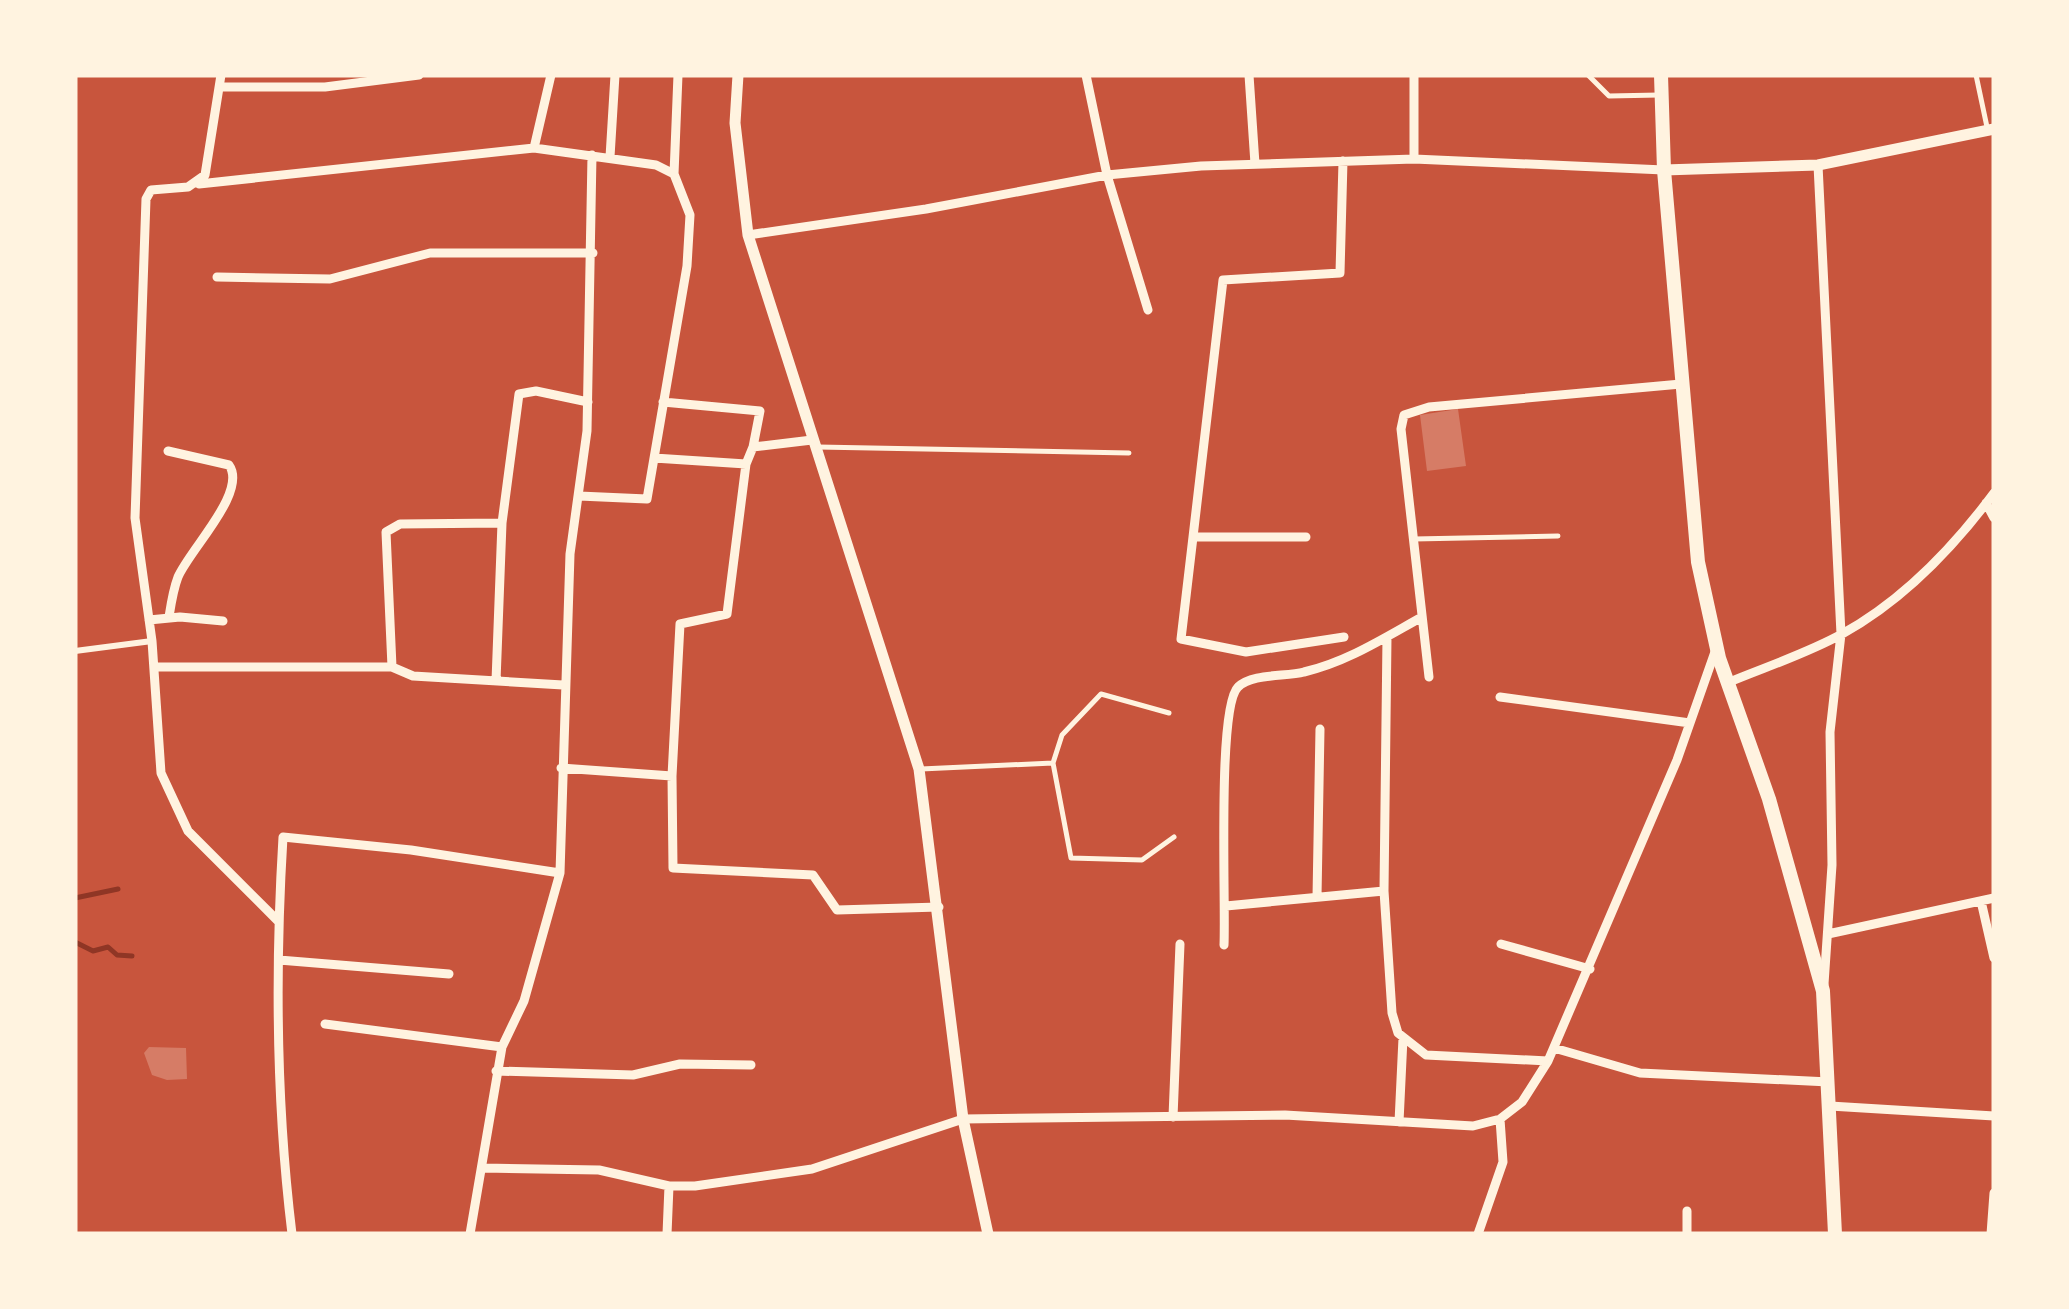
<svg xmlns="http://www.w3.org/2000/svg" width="2069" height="1309" viewBox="0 0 2069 1309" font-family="'Roboto Serif',serif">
	<rect width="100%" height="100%" fill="#c8553d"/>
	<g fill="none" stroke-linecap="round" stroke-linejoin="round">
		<path stroke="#8f3625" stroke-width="5" d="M75,898L118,889
			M75,942L93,951L108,947L117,955L132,956"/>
	</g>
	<path fill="#d67c66" d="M1458,409L1466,466L1427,471L1420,415Z
		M149,1047L186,1048L187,1079L167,1080L152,1075L144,1053Z"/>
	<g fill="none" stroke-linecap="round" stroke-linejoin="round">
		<path stroke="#fff3e0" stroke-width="5" d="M1588,75L1609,96L1659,95
			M1976,75L1987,127
			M818,447L1129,453
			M1414,539L1558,536
			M1169,713L1101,694L1062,735L1053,763L1071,858L1142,860L1174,837
			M921,769L1053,763"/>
		<path stroke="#fff3e0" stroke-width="6" d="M75,651L152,641"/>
		<path stroke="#fff3e0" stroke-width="9" d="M221,75L205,175L188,187L151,190L146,199L135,518L152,641L161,773L188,831L278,921
			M1086,75L1107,175L1148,310
			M1249,75L1255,164
			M220,87H325L419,75
			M534,148L656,165L674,174L690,215L687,266L647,499L579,496
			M610,157L615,75
			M1414,159V75
			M1818,165L1841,634L1830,732L1832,865L1824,984
			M674,174L678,75
			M199,184L534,148L551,75
			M748,235L926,209L1107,175L1201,166L1414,159L1664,170
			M217,277L330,279L430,253H593
			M663,402L760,411L753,447L812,440
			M168,451L229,465C248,492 190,549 178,577C173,590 171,604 169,617
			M654,458L746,464L753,447
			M1986,503L1994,518
			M1193,537L1181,639L1246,652L1344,637
			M1306,537H1193L1223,280L1340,273L1343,161
			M149,620L180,617L223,621
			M1387,637L1384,891L1392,1013L1398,1033L1426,1055L1548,1061
			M155,667H392L413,676L563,685
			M392,667L386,532L400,524L502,523
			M1429,677L1401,429L1404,415L1429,407L1681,384
			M496,681L502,523L519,394L536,391L588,402
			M1727,683C1765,667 1806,654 1842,634C1902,601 1953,548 1994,493
			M1500,697L1690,723
			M561,768L672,776L673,868L813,875L837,910L939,907
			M672,776L680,624L727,614L746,464
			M1317,897L1320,729
			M1981,901L1994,958
			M1226,906L1384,891
			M1828,934L1994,898
			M1501,944L1590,969
			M1224,945C1226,904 1217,707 1238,687C1252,673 1286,677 1304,672C1347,662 1384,638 1422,617
			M279,960L449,974
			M325,1024L502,1047
			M1554,1048L1640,1073L1829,1082
			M496,1071L633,1075L680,1064L751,1065
			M1830,1106L1994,1116
			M1173,1117L1180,944
			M1399,1122L1403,1038
			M483,1168L599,1170L669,1186H695L812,1169L963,1119L1285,1115L1473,1126L1500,1119L1522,1102L1548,1061L1677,760L1716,649
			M292,1234C276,1103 275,969 283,837L411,850L560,873
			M470,1234L502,1047L524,1001L560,873L570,554L587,431L592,155
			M667,1234L669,1186
			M1478,1234L1503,1162L1500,1119
			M1687,1234V1211
			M1991,1234L1994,1193"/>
		<path stroke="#fff3e0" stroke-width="11" d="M738,75L735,123L748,235L919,769L963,1119L988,1234
			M1664,170L1818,165L1994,129"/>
		<path stroke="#fff3e0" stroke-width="14" d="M1661,75L1664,170L1698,562L1719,658L1769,799L1823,991L1835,1234"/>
	</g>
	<rect width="2069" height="1309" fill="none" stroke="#fff3e0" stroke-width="155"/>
</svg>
